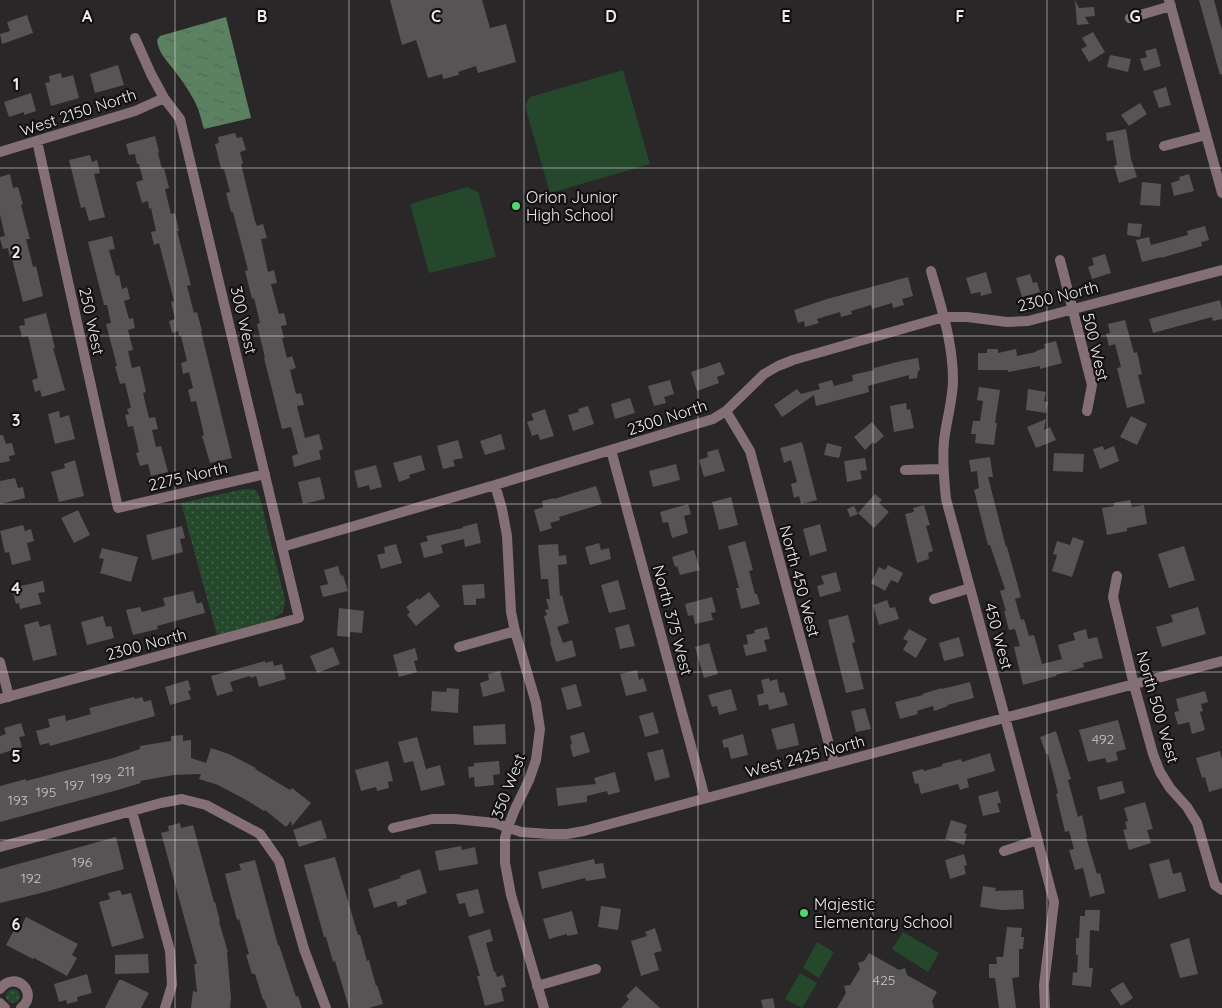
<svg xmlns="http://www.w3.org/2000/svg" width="1222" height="1008" viewBox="0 0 1222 1008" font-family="Quicksand,sans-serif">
	<defs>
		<pattern id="grass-dots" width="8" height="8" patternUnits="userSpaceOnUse" patternTransform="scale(1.25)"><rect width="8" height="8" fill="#25482c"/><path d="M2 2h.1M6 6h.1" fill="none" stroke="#45634b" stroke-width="1.8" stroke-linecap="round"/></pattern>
		<pattern id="water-ripples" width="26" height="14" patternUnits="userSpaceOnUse" patternTransform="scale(1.25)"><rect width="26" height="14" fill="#5b8161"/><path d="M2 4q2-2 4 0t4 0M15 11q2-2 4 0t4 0" fill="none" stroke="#536956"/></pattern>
	</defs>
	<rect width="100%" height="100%" fill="#2a2728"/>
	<path fill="url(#grass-dots)" d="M244,489L256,490L260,498L285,600L283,612L272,620L217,635L181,503Z
		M6 996a7 7 0 1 1 14 0a7 7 0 1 1-14 0Z"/>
	<path fill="#25482c" d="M623,70L650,164L550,193L525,106L530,97Z
		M467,187L478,192L496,257L429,273L410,204Z
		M903,932L939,953L928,972L892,949Z
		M817,942L834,952L819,978L803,968Z
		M800,973L817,983L802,1008L785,999Z"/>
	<path fill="url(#water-ripples)" d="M226,17L251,118L204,129C201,119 199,109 194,100C188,89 181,79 174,70C167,61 158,52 157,40L160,36Z"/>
	<path fill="#575455" d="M390,0H482L490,28L506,24L516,62L478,73L476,66L458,72L459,75L443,79L442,74L428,78L416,40L402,45Z
		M1075,0L1079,8L1094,7L1095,16L1085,17L1089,24L1077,25Z
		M1199,0H1214L1222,30V74L1220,75Z
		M27,15L33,33L2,44L0,34L10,31L7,22Z
		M1093,32L1105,52L1089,62L1081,49L1087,46L1082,38Z
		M1156,48L1161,66L1144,71L1140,59L1147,57L1145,51Z
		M1110,55L1131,59L1128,72L1107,67Z
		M118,65L124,85L95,93L90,74Z
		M61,73L62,78L73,75L79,98L51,106L45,83L50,82L49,76Z
		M1166,87L1171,105L1159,108L1153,91Z
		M31,93L36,111L24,115V112L9,117L4,102Z
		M1140,103L1147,114L1129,126L1121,115Z
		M1126,129L1131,159L1137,177L1119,183L1114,166L1117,165L1113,140L1107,141L1106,133Z
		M235,133L237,138L242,137L246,150L240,152L243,164H241L255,221L257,226L263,224L267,238L261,239L268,272L274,270L277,283L271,284L279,314L284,313L287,325L281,326L284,338H282L287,358L292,356L296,368L290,370L296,394L301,393L304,405L297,406L305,438L319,434L323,449L319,451L321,459L294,467L292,456L298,454L291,427L282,429L264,358H265L257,324L260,323L254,298L252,299L245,271L248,270L233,212H231L226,193L230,192L224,169H221L215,144L219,143L218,137Z
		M155,136L159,152L158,153L162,169L164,168L169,188L165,189L171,214L175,213L179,231H177L191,285L187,286L194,313L197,312L202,331H201L232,458L210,463L202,436L204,435L196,401L191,402L188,390L193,388L189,372L183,374L181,363L187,361L181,336H179L178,331L172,333L169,321L175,319L171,302L174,301L159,243L154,245L151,232L156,231L151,208L149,209L148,201L142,203L136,182L143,180L139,164H137L135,154L129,155L126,144Z
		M90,155L92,162L97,160L100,173L94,174L105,217L89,221L85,207L81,208L69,160Z
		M10,174L13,188L18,187L23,204L21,205L30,239H26L33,267L36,266L43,296L23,302L12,259H10L8,248L3,249L0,239V237L5,236L0,215V177Z
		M1189,174L1194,191L1174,196L1171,183L1180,180L1179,177Z
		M1142,182L1161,184L1160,206L1140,205Z
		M1128,223L1142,224L1140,237L1127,235Z
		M1205,226L1209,240L1201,242L1202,246L1161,258V257L1142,262L1136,240L1149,237L1151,245L1188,235L1187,231Z
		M112,236L115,249L109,250L116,276L119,275L122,289L127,287L130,299L124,301L129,319L133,318L135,328L128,330L133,350L128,351L132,368L140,366L146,392L143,393L149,418L155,417L158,429L152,430L156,447L161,446L168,472L151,476L148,464L140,466L136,453L139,452L133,426L128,427L125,415L129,414L127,409L131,408L125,383L120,384L115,366H117L106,324L111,323L107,305H104L88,242Z
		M1105,254L1111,273L1092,279L1088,267L1094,265L1092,258Z
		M986,272L992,293L981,296L980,292L971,294L966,278Z
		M1030,274L1033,283L1037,282L1040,292L1022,297L1016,278Z
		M908,277L913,296L902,299L904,305L893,308L892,303L872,309L871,305L851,311L852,314L841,317L840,312L817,319L819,323L805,327L804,321L798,323L794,310L827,299Z
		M1220,300L1222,309V319L1213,321L1212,317L1153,333L1149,319Z
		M46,313L55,348H53L65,390L42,397L40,390L35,392L32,380L38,378L28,336L22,337L19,326L25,325L24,319Z
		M1125,320L1134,353L1137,352L1142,374L1138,375L1145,403L1127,408L1117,368L1121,367L1115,344L1109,346L1106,334L1110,333L1108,324Z
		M1056,341L1062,363L1040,369V366L1008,372V370H978V353H987V349H998V353L1016,349L1017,356L1036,352V351L1045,348L1044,344Z
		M918,358L920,370L918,371L917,378L909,379V375L868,386L869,392L816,406L814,395L782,417L774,405L797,389L801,394L820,389L818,384L832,380L834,386L853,381L852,375L874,370V368L901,361Z
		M720,362L725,374L717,377L719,383L697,391L691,372Z
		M670,380L674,394L664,397L666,403L654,406L648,386Z
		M979,387L1000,390L995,423H997L994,445L975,443L976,434H971L973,421H980L983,401L977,400Z
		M1028,389L1046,392L1044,401L1048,402L1046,413L1026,410Z
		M630,398L635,413L615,419L611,404Z
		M906,403L907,410L910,409L914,428L894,432L890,406Z
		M588,406L594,424L573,431L568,415L579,412L578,409Z
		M545,409L554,436L540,440L538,434L532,436L527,422L534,420L531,414Z
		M59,411L60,418L69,415L75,439L55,444L48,414Z
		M1131,416L1147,424L1137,445L1120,437Z
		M1046,419L1044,430L1050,427L1056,440L1036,448L1027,427Z
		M872,422L884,436L875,444L873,442L865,450L854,437Z
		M501,434L505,449L485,455L480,441Z
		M0,435H3L6,444L12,443L15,455L9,456L10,461L0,463Z
		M458,440L463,458L453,460L455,466L443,469L437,446Z
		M802,442L817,500L801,504L799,496L794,498L791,484L797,482L791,460L784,463L780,448Z
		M827,443L842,447L839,458L824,455Z
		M1103,446L1104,450L1114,446L1119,461L1100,469L1093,449Z
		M718,449L725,471L704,477L699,460L708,457L707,452Z
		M1054,453L1084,454L1083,472L1053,471Z
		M421,455L425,470L409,475L410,478L399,482L393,463Z
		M990,457L993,477H988L1006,547H1007L1021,597L1015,599L1021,620L1024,619L1029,636L1034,635L1042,664L1062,659L1058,645L1075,640L1073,633L1086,629L1088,639L1097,637L1103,658L1083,663L1084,667L1056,675V676L1023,685L1014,647L1020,646L1015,629L1009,630L1004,611H1006L1000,591L1005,589L990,545H988L974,490L979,488L977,471L971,472L969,460Z
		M865,458L867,470L860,471L862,479L847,482L844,461Z
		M75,460L84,496L59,502L51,472L65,468L64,464Z
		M676,464L680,480L653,487L649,471Z
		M376,465L382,487L370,490L369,485L358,488L354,471Z
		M320,477L325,499L303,504L298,482Z
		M15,478L18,488L23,487L25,498L0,504V481Z
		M596,486L602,504L559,517L560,520L550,523L552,528L540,532L534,510L543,507L542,501L554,498V499Z
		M875,494L882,500L879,503L889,512L874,528L858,513Z
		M731,497L738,525L719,530L712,502Z
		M1130,500L1132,507L1144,505L1147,524L1127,528V531L1107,535L1102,508L1114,506L1113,503Z
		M688,504L691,514L684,516L688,533L672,538L668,522L663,523L660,512Z
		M924,505L930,525L926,526L933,551L928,553L929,559L917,563L905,514L914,512L913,508Z
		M854,506L858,514L850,517L847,509Z
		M78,510L90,535L74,543L61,518Z
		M477,523L481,543L465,547L464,539L441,545L443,553L424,558L420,543L428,541L426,536L463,528L462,527Z
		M820,524L827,551L810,556L803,529Z
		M23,525L25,531L31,529L34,541L27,543L31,560L12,565L9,552L5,553L0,531Z
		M182,526L185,538L180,539L183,552L152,560L146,535Z
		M1073,537L1084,541L1072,577L1052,571L1057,555L1053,554L1057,541L1070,545Z
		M745,541L753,570L749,571L755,594H757L760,604L741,609L736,588H739L728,546Z
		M599,543L601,550L609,548L611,559L590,565L585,547Z
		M396,544L402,563L381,569L377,555L385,553L384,547Z
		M558,544L559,556L566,555L567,564L558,565L560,596L562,595L569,623L557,627L563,643L572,640L576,656L556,662L550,642L551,641L544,616L547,615L545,610L549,609L546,599H550L548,579H541L538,545Z
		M1184,546L1195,580L1169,588L1158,554Z
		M102,548L138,557L131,582L100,573L104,559L99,558Z
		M694,550L700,570L680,575L677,566L675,567L672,557Z
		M888,565L903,573L898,583L891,580L885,591L871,583L879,567L885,570Z
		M338,566L341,576L343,575L348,591L323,597L320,586L328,584L324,570Z
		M836,572L841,591L820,597L817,586L824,584L821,576Z
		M618,580L626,609L609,613L601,585Z
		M43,581L45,592L38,593L41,604L20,609L19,603L16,604L12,588Z
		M484,584L485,598L476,599V605H464L462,585Z
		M193,591L197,604L202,602L205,613L157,626L158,629L133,635L126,610L140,607L142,612L165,606L163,598Z
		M429,592L440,606L416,626L407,615L410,612L406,607L418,598L419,600Z
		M712,597L716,612L711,613L713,620L695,624L693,615L688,616L685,604Z
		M887,600L890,608L895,607L899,619L879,625L873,605Z
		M1198,607L1206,634L1162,647L1156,627L1173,622L1171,615Z
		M339,608L364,611L362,633L350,632V637L337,636Z
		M848,615L855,642L852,643L864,689L846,693L828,620Z
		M103,616L106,627L111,626L114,638L87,645L81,622Z
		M38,621L40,627L50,624L57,655L33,661L24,625Z
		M629,624L635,646L620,649L615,628Z
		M767,627L770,639L764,640L767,651L746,656L743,645L748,644L746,635L755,633L754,630Z
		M909,629L927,639L916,658L903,650L908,641L903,639Z
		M959,637L964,656L944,661L939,643Z
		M709,643L718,674L704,678L695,647Z
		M333,647L340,664L317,673L310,656Z
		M415,648L418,660L414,661L417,672L399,677L393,655Z
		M265,661V663L273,661L274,666L282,664L286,679L259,687L256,676L251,678L250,676L230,682L233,691L217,696L211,676Z
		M637,670L639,680L643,678L647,691L626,696L620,674Z
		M500,671L505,691L483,697L480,683L489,680L488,674Z
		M769,678L770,681L777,679L780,693L784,692L788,705L769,710L768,704L759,706L757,695L764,693L761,680Z
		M188,680L191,690L188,691L191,699L170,705L165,687Z
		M970,682L974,698L947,705L948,706L934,711L933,706L917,711L918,714L900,719L895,702L923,695L922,694L942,688V689Z
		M576,684L582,706L567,710L561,688Z
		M447,688L459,689L458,713L431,711L432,691L446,692Z
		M731,689L737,710L719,715L717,706L712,707L708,695Z
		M1205,691L1208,702L1201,704L1203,711L1200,712L1205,730L1192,734L1189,722L1178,725L1174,712L1179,711L1176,699Z
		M134,697L135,699L142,697L144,702L151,700L155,716L50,746L49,743L40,745L36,731L50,727L48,719L65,715L66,721L91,714L89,708Z
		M865,708L871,729L856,732L851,711Z
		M653,712L659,733L645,737L639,716Z
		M1118,720L1126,749L1116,752L1118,760L1107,763L1105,758L1088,762L1079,730Z
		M21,723L25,736L19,737L22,747L0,754V736L6,734L4,728Z
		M794,723L799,745L777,750L771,729Z
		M505,724L506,744L474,745L473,726Z
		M1056,731L1071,779L1068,780L1078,817L1082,815L1087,837H1086L1097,874L1100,873L1105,893L1090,897L1083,868L1075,870L1069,850L1074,849L1069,831L1065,832L1056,794L1058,793L1048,754H1046L1040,737Z
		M584,732L590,752L573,757L570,745L572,744L570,736Z
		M743,734L748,755L731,759L728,747L724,748L722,740Z
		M183,735V741L191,740V758L206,763L211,748L229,754L256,768L255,769L290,790L292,788L311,803L292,826L291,821L286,827L265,810L264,811L248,801L218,785L199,779L201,774L174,775L140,781L141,783L118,790L0,822V786L26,779V781L113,758L140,749V746L171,741V736Z
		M417,737L426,769L440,765L445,785L421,791L413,761L404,763L398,742Z
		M663,749L670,777L655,781L647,753Z
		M1220,751L1222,759V788L1209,792L1205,777L1202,778L1196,758Z
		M990,753L995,771L967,779L969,787L960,790L958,784L921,794L918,783L915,784L912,772L923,769L924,771L942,766V764L961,759L962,762Z
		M388,761L393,781L388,782L389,788L377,791L376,787L361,791L355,770Z
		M499,761L500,774L493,775L494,785L475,787L474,777L469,778L468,767L474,766V763Z
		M615,772L620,792L608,795L607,791L587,796V802L558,806L556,788L596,784L594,778Z
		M1122,781L1125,793L1100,800L1097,787Z
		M998,791L1001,803H997L1000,812L983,816L978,796Z
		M1145,802L1153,829L1147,830L1151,843L1129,850L1123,830L1127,829L1125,822L1128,821L1124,808Z
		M321,820L327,838L299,847L293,830Z
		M951,820L967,825L964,833L967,834L964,845L945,839Z
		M180,823L181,828L193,825L214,902H215L220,921L219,922L228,952H227L231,998L230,1008H191L193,991L197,992L194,964H197L161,833L169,831L168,826Z
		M116,837L124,869L45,892L0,903V869Z
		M461,846L462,850L475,847L478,864L439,871L435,851Z
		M964,854L967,865L964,866L966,874L950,879L945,860Z
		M335,857L358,935H360L367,961L369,960L376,986L377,985L383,1004L369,1008H349L335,961L333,962L326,937H324L304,865Z
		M594,859L595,864L603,863L606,878L586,881L585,878L542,889L538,872Z
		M1169,859L1173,874L1181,872L1186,891L1159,899L1149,864Z
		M255,860L278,945H279L296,997L298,996L302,1008H267L264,999L263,1000L255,974H252L246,955L249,954L239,919L237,920L225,874L241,870L239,864Z
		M420,869L427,893L406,900L407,904L398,907L396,901L374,908L368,889L401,878L400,876Z
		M983,886L996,888L995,891L1023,890L1024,909L1002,910L980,907Z
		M478,889L484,913L469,917L465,903L459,904L456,894Z
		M120,890L122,895L131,893L144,938L112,947L99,902L110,899L108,893Z
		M601,906L621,909L618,930L598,927Z
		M1085,910H1100L1099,931L1090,930L1089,968H1093L1091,987L1072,985L1073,972L1077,973L1078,955H1076V938H1079L1080,916H1085Z
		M572,911L578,934L567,936V934L549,939L543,919Z
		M26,917L78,944L72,955L77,958L67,976L34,958L33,959L6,945L14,930L18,933Z
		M1007,927L1022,928L1021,937H1024L1023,949H1019V977L1012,978L1016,1008H999L995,978H989V964H997L996,957H1003Z
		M655,928L662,951L654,953L659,970L641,976L631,941L647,936L645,932Z
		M490,929L493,941L486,943L494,972L495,971L497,977L503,975L506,987L501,988L504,1001L485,1006L477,976H480L468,936Z
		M1189,938L1198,974L1180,978L1170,944Z
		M869,953L899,970L905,968L907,975L937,992L932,1001L934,1008H837L846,993L844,986L850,985L860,969L858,963L864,961Z
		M148,954L149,973L115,974V955Z
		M87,974L92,993L77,997L78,1001L67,1004L66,1000L59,1002L54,984Z
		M119,980H122L149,993L141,1008H105Z
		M1123,982L1133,998L1121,1006L1110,990Z
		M636,986L660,1008H621L629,999L626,996Z
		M773,998L775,1008H763L761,1000Z"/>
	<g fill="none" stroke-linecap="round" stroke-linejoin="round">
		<path stroke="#856f77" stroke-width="10" d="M1169,0L1222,193
			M1130,18L1171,6
			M37,141L118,508L265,474
			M1164,146L1206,135
			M0,152L135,111L164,98
			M1060,260L1092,385L1087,411
			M931,271C941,307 953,342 953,380C953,399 946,422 944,441C942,461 944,479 946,499L1009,732L1054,902L1044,985L1045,1008
			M726,411L750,451L834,763
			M611,450L705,798
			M905,470L942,469
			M495,485L502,509L507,536L511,612L515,631L536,703L540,729L536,760L529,780L515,809L508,827L505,838V863L511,895L544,1008
			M282,547L495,485L713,419L726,411L764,374L778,366L793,360L944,317H967L1007,322L1028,321L1222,270
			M1117,576L1113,597L1134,685L1153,754L1160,772L1170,788L1187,807L1197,823L1215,885L1222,890
			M934,599L970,588
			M459,647L515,631
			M0,662L9,697
			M0,699L299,618L180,119L164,98L151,74L135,38
			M132,811L170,951L172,985L165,1008
			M393,828L432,819H455L495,823L521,832L549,834H567L584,831L993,721L1222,661
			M0,847L161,803L182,799L206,805L260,834L279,861L304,949L326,1008
			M1004,851L1038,840
			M537,986L596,969
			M0,989C15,969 40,993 21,1008
			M0,1003L5,1008"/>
	</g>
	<path fill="none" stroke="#eceaeb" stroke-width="1" stroke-opacity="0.55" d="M175,0V1008M349,0V1008M524,0V1008M698,0V1008M873,0V1008M1047,0V1008M0,168H1222M0,336H1222M0,504H1222M0,672H1222M0,840H1222"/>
	<g fill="#51d674" stroke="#121011" stroke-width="2">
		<circle cx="516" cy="206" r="5"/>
		<circle cx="804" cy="913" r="5"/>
	</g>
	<g text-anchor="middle" stroke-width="4.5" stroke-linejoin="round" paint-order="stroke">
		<g font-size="14" fill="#c7c4c6">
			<text x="1103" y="744">492</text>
			<text x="126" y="776">211</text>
			<text x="101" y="783">199</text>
			<text x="74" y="790">197</text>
			<text x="46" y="797">195</text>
			<text x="18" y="805">193</text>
			<text x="82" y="867">196</text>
			<text x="31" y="883">192</text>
			<text x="884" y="985">425</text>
		</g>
		<g font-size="16" fill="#eceaeb" stroke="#121011">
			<text transform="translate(78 112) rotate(-18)" y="6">West 2150 North</text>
			<text transform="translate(1058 296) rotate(-14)" y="6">2300 North</text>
			<text transform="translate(244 320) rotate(77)" y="6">300 West</text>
			<text transform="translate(92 321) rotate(78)" y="6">250 West</text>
			<text transform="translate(1096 347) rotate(77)" y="6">500 West</text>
			<text transform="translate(667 417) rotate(-18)" y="6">2300 North</text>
			<text transform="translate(188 476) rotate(-13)" y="6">2275 North</text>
			<text transform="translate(800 581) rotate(75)" y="6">North 450 West</text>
			<text transform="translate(673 620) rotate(75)" y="6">North 375 West</text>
			<text transform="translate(999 636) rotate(75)" y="6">450 West</text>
			<text transform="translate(146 644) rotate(-15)" y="6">2300 North</text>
			<text transform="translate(1158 707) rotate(74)" y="6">North 500 West</text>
			<text transform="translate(805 756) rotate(-15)" y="6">West 2425 North</text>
			<text transform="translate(508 786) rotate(-69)" y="6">350 West</text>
		</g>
		<g font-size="16" fill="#eceaeb" stroke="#121011" text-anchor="start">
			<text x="526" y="203">Orion Junior<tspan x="526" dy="18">High School</tspan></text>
			<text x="814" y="910">Majestic<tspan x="814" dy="18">Elementary School</tspan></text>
		</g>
	</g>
	<g font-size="16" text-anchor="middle" font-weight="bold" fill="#eceaeb" stroke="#121011" stroke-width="4.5" stroke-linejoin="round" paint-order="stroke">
		<text x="87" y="22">A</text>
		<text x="262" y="22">B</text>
		<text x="436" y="22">C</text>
		<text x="611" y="22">D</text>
		<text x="786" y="22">E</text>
		<text x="960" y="22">F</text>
		<text x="1135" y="22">G</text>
		<text x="16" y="90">1</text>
		<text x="16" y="258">2</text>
		<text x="16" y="426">3</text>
		<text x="16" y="594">4</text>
		<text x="16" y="762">5</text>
		<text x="16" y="930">6</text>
	</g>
</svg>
